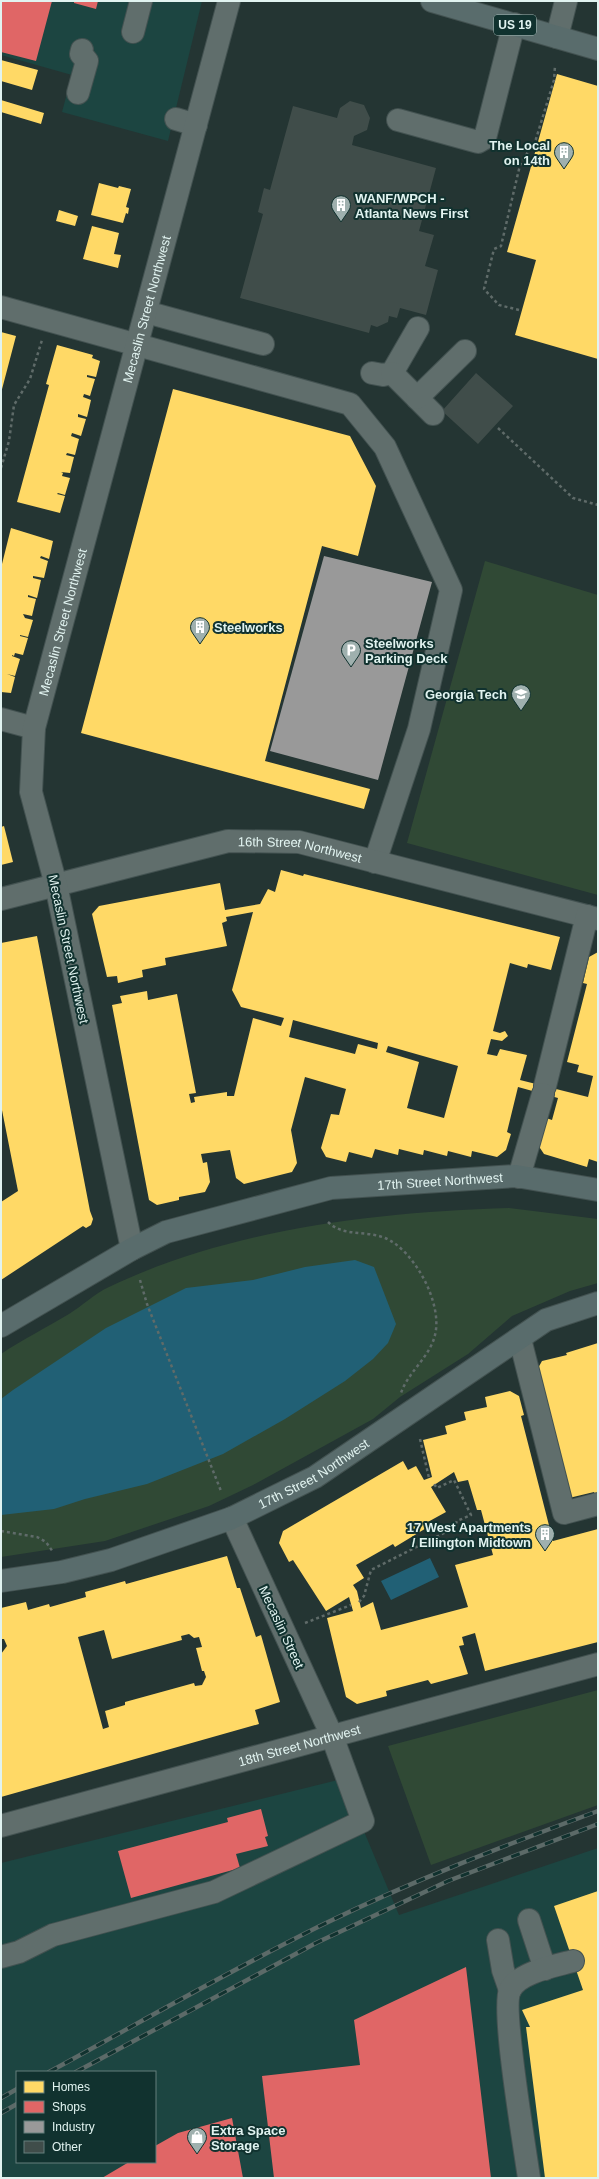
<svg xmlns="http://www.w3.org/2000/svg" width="599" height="2179" viewBox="0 0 599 2179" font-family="Arial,sans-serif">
	<rect width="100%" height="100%" fill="#243533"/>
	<path fill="#1c4541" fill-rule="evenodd" d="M1,1H202L168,141L62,112L72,75L1,55Z
		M342,1779L399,1915L598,1848V2178H1V1863ZM17,2072H155V2162H17Z"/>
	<path fill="#304935" d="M485,561L598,595V895L407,843Z
		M509,1208L598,1219V1283L570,1291L512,1316L468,1354L400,1397L373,1419L253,1485L209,1506L105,1541L1,1557V1354C23,1339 46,1328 69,1314C82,1306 94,1294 109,1287C231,1229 375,1212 509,1208Z
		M598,1690V1805L431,1865L388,1746Z"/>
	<path fill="#216075" d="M355,1260L374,1267L396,1324L388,1343L373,1359L345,1381L285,1419L223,1454L147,1484L85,1499L54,1509L1,1515V1399L13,1390L106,1328L186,1288L253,1280L305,1267Z
		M430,1558L439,1577L391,1600L381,1581Z"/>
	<path fill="#ffd966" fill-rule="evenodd" d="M1,60L38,70L32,90L1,81Z
		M557,74L598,86V359L515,335L536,260L507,252Z
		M1,100L44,113L41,124L1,112Z
		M99,183L118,188L119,186L131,189L126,207L129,208L128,214L126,213L123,223L91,215Z
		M59,210L78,216L75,226L56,221Z
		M92,226L119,233L114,254L121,255L118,268L83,259Z
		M1,332L16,336L1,393Z
		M57,345L93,355L92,358L100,361L96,377L87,375V377L95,379L90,396L84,394L83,397L91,400L87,417L78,414V417L86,419L81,436L72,433L71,436L79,439L75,455L67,453L66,455L74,457L70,473L61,472L63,473L62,476L70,478L65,495L58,493L57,494L65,496L60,513L17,502L49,385L46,384Z
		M173,389L350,436L376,486L358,556L322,546L265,761L370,789L364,809L81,733Z
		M11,528L53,541L49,559L41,556L40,558L48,561L44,578L33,576V578L41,580L37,598L28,595V597L36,599L32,616L23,614L25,618L33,620L28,637L20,635V636L28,638L23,655L15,653L14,656L12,655V656L20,659L15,676L7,674L15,677L11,693L1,692V568Z
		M4,826L13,862L1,865V827Z
		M281,870L303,876L304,874L560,937L551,970L528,964L527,968L510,963L493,1031L500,1033L505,1031L508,1036L502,1041L491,1039L487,1054L497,1056L500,1049L527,1055L520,1080L588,1097L593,1076L577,1072L579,1065L567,1062L587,984L583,983L589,957L598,952V1162L589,1159L587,1167L544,1154L538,1145L546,1118L552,1120L558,1098L518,1087L507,1132L511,1134L506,1150L497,1157L472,1151L471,1157L448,1151L447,1156L424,1150L423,1155L399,1149L398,1155L375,1149L372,1158L349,1152L346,1162L326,1157L321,1148L331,1114L339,1115L346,1089L305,1077L291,1130L297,1163L292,1172L244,1184L236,1178L230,1150L201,1154L203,1163L207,1162L210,1182L205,1192L179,1197V1200L157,1205L149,1200L112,1005L122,1003L120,996L147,991L148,1000L177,994L196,1093L189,1094L191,1103L195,1102L194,1097L227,1092V1096H234L253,1018L281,1026L284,1018L241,1007L232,990L253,912L226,917L227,921L222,923L227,946L165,958L166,965L142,970L143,977L118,983L117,976L107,977L92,914L99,906L220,883L225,910L260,904L268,889L275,892ZM293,1020L378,1043L377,1049L358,1044L355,1054L289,1037ZM388,1046L458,1066L444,1118L407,1108L419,1062L386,1052Z
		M37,936L90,1211L93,1219L91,1225L86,1228L83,1226L1,1280V1202L18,1191L1,1105V943Z
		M598,1343V1505L594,1492L569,1498L537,1370L542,1361L567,1355L566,1353Z
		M510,1391L519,1396L524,1415L521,1416L553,1541L598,1529V1642L485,1671L475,1633L462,1637L464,1645L459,1646L468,1674L431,1684L428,1680L386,1691L387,1696L357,1704L346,1697L327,1618L353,1611L349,1597L326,1611L293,1560L289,1562L279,1543L283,1531L403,1461L408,1470L416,1466L424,1480L432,1477L423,1440L447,1434L445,1426L466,1420L464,1412L487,1407L485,1397ZM454,1472L458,1482L468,1480L477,1510H481L493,1555L455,1565L468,1607L381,1630L373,1602L361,1608L357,1591L353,1585L364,1578L356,1565L393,1544L395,1547L428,1527L426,1523L446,1512L431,1487Z
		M227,1556L237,1588H240L256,1637L261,1635L280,1702L255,1710L259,1724L1,1797V1654L7,1646L4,1639H1V1608L26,1602L28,1610L49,1604L50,1607L86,1597L85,1592L125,1581L126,1584ZM104,1630L112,1659L182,1640L181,1636L189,1634L194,1638L199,1637L202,1647L196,1648L202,1671H204L206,1677L202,1685L195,1686L194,1683L125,1702V1705L105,1711L109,1727L103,1729L78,1637Z
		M598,1891V2178H545L526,2027H530L522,2010L583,1990L554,1906Z"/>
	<path fill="#e06666" d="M1,1H52L36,61L1,52Z
		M74,1H98L96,9L74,3Z
		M261,1809L268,1836L265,1837L268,1846L236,1854L240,1868L131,1898L118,1851L228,1822L227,1818Z
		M466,1967L491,2178H274L262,2076L360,2065L354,2020Z
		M232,2118L243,2178H102L129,2162H155V2146L178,2133Z"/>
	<path fill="#999" d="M324,556L432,582L378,780L270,751Z"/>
	<path fill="#404d4a" d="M350,101L364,105L370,118L367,130L354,136L352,145L436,168L419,231L434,235L425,266L438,270L426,315L400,308L397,318L389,316L388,322L377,327L371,325L369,333L240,298L263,214L258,212L264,188L270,190L293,106L337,118L340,108Z
		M476,373L513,406L478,444L442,411Z"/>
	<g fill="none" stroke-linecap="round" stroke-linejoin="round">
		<defs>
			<g id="minor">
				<path d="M133,32L141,1"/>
				<path d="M557,37L566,1"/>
				<path d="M78,93L87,61L81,54L82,50"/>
				<path d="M176,119L196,125"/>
				<path d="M398,120L478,142L485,138L514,24"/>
				<path d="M1,307L350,404L385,447L451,590L419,729L375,862"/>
				<path d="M146,312L263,344"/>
				<path d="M372,373L383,375L392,373L418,328"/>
				<path d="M392,373L433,414"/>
				<path d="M417,398L465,351"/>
				<path d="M1,719L34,728"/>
				<path id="s1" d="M1,899L228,841L299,842L598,919"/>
				<path d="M545,1086L587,916"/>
				<path d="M519,1177L543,1094"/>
				<path id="s2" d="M132,1249L56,885L31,792L34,728L229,1"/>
				<path d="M520,1339L564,1513L598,1504"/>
				<path id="s3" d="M1,1826L598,1664"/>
				<path d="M529,1920L545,1969"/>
				<path d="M498,1940L503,1970L510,1990"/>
				<path d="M1,1957L19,1952L53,1935L214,1892L363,1821L332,1736L232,1518"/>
				<path d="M529,2178C525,2149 501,2008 510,1990C519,1972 555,1966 573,1961"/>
			</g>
			<g id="major">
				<path d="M432,1L598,49"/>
				<path id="s4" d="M1,1326L132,1249L166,1232L331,1188L516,1176L598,1190"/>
				<path id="s5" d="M1,1581L62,1572L111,1560L232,1518L315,1477L546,1320L598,1303"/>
			</g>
		</defs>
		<use href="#minor" stroke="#435251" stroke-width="24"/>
		<use href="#major" stroke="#435251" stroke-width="24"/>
		<path stroke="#5f6b69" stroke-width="2.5" stroke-dasharray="3 3" stroke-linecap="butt" d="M519,310L499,305L484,289L494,249L501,246L520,165L536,139L554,80L555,66
			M498,428L573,498L598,505
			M1,468L9,441L14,405L30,379L42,340
			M328,1222C343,1237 365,1230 385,1238C414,1250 443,1303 435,1335C430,1357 408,1372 401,1393
			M140,1280L147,1304L221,1491
			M420,1439L429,1478
			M1,1531L37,1537L46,1542L53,1552
			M359,1602L364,1596L371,1570L454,1528L457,1521L471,1515L454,1480L437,1488L434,1484
			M305,1623L351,1605"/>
		<use href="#minor" stroke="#606e6c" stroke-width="22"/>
		<use href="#major" stroke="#596c6c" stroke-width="22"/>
		<defs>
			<path id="rail" d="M49,2072C141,2022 232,1969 326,1923C414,1880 506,1845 598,1811
				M76,2072L316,1943L448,1881L598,1824
				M1,2098L17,2089
				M1,2113L17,2104"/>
		</defs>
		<use href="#rail" stroke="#5c6a68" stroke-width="4.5"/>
		<use href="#rail" stroke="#11322f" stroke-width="3" stroke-dasharray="9" stroke-linecap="butt"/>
	</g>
	<defs>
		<symbol id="building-pin" viewBox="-11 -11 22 30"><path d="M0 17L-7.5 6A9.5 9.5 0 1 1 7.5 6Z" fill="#9fb0ae" stroke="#11322f"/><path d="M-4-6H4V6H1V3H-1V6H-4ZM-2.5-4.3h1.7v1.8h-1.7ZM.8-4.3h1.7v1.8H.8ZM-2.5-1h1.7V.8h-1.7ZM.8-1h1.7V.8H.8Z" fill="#fff"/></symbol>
		<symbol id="parking-pin" viewBox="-11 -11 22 30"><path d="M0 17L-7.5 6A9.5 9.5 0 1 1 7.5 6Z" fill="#9fb0ae" stroke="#11322f"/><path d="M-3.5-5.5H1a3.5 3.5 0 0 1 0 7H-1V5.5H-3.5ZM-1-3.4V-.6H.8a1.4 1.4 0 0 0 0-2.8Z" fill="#fff"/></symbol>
		<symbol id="university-pin" viewBox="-11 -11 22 30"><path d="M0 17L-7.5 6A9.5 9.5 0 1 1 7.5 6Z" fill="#9fb0ae" stroke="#11322f"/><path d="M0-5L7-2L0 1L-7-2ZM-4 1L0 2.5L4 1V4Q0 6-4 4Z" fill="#fff"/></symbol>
		<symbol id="shop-pin" viewBox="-11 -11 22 30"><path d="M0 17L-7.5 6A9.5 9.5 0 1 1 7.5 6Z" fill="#9fb0ae" stroke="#11322f"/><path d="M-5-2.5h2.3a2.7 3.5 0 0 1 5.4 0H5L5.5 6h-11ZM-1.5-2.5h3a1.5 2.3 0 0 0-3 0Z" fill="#fff"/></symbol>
	</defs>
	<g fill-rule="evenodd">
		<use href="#building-pin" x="553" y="141" width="22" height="30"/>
		<use href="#building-pin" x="330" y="194" width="22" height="30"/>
		<use href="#building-pin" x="189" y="616" width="22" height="30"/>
		<use href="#parking-pin" x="340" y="639" width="22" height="30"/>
		<use href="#university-pin" x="510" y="683" width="22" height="30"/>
		<use href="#building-pin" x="534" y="1523" width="22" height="30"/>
		<use href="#shop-pin" x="186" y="2126" width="22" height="30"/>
	</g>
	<g text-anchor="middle" stroke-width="4" stroke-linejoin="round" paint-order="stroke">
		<rect fill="#11322f" stroke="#a3b9b6" stroke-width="1" x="494" y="15" width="42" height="20" rx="3"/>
		<g font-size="12" font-weight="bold" fill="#e1f3f0">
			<text x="515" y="29">US 19</text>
		</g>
		<g font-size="13" font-weight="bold" fill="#e1f3f0" stroke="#11322f" text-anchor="start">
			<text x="550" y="150" text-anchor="end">The Local<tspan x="550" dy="15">on 14th</tspan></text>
			<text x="355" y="203">WANF/WPCH -<tspan x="355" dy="15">Atlanta News First</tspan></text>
			<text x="214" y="632">Steelworks</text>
			<text x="365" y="648">Steelworks<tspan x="365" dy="15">Parking Deck</tspan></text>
			<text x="507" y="699" text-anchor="end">Georgia Tech</text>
			<text x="531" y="1532" text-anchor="end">17 West Apartments<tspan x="531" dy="15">/ Ellington Midtown</tspan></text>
			<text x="211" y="2135">Extra Space<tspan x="211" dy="15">Storage</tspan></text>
		</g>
		<g font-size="13" fill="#e1f3f0" stroke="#11322f">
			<text dy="5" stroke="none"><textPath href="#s2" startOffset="966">Mecaslin Street Northwest</textPath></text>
			<text dy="5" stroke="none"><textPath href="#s2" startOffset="642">Mecaslin Street Northwest</textPath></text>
			<text dy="5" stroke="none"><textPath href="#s1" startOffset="307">16th Street Northwest</textPath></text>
			<text transform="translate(69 949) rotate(78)" y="5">Mecaslin Street Northwest</text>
			<text dy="5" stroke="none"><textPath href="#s4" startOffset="470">17th Street Northwest</textPath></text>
			<text dy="5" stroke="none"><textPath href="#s5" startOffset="333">17th Street Northwest</textPath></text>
			<text transform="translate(282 1627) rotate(65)" y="5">Mecaslin Street</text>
			<text dy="5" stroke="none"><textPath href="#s3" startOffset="309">18th Street Northwest</textPath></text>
		</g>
	</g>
	<rect width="599" height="2179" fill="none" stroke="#e1f3f0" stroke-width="4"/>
	<rect x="16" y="2071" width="140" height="92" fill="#11322f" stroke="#647f7c"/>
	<rect x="24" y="2081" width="20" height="12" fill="#ffd966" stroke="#647f7c"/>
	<text x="52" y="2091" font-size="12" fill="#e1f3f0">Homes</text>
	<rect x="24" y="2101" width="20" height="12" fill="#e06666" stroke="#647f7c"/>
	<text x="52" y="2111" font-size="12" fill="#e1f3f0">Shops</text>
	<rect x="24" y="2121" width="20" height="12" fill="#999999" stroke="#647f7c"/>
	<text x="52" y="2131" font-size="12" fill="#e1f3f0">Industry</text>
	<rect x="24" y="2141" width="20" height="12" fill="#404d4a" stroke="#647f7c"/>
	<text x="52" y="2151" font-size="12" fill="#e1f3f0">Other</text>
</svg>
